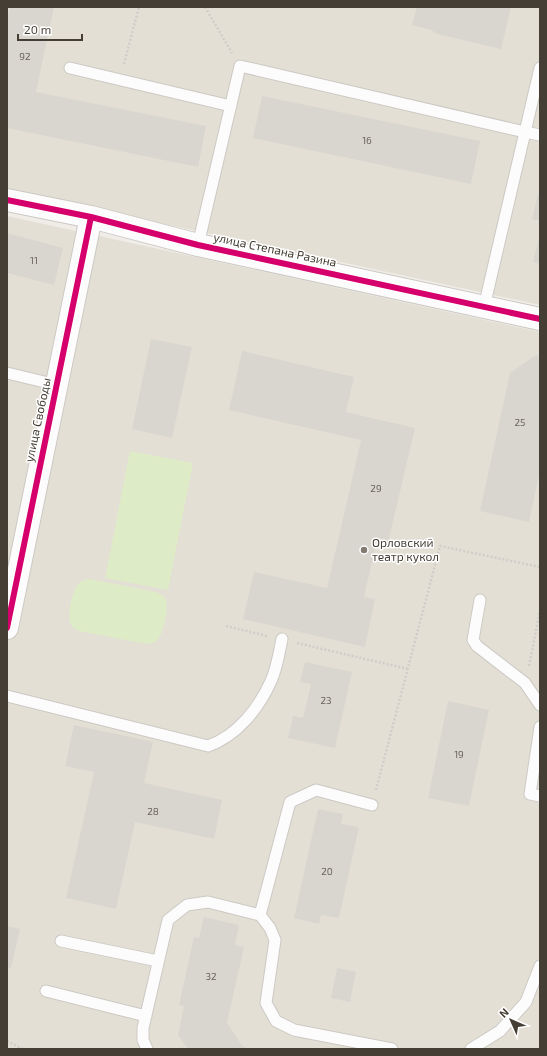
<svg xmlns="http://www.w3.org/2000/svg" width="547" height="1056" viewBox="0 0 547 1056" font-family="'Exo 2',sans-serif">
  <rect width="100%" height="100%" fill="#f0ede8"/>
  <path fill="#e4dfd5" d="M 7,7 L 540,7 L 540,305 L 7,190 Z
    M 7,216 L 540,332 L 540,1049 L 7,1049 Z"/>
  <path fill="#ddebc6" d="M 130,451 L 193,463 L 168,590 L 105,578 Z
    M 89,579 L 156,592 C 161,594 164,596 166,600 C 169,606 163,634 158,639 C 155,643 152,643 147,644 L 79,631 C 75,629 71,627 70,622 C 67,616 73,589 78,584 C 81,581 85,580 89,579 Z"/>
  <path fill="#d9d6d0" d="M 10,7 L 54,7 L 36,92 L 206,126 L 198,167 L 7,128 L 7,19 Z
    M 417,7 L 511,7 L 501,49 L 437,34 L 431,30 L 412,25 Z
    M 262,96 L 480,141 L 471,184 L 253,138 Z
    M 538,194 L 540,195 L 540,221 L 532,219 Z
    M 7,233 L 63,248 L 54,285 L 7,273 Z
    M 539,238 L 540,238 L 540,264 L 533,262 Z
    M 151,339 L 192,347 L 172,438 L 132,429 Z
    M 242,351 L 354,377 L 346,412 L 415,428 L 387,547 L 376,544 L 364,597 L 375,599 L 365,647 L 243,619 L 254,572 L 327,588 L 361,440 L 229,410 Z
    M 536,355 L 540,356 L 540,471 L 529,522 L 480,511 L 510,373 Z
    M 305,662 L 352,672 L 335,748 L 288,738 L 293,716 L 303,718 L 311,684 L 300,682 Z
    M 448,701 L 489,710 L 469,806 L 428,798 Z
    M 74,725 L 153,742 L 144,783 L 222,800 L 214,839 L 135,822 L 116,909 L 66,898 L 94,772 L 65,766 Z
    M 318,809 L 343,814 L 341,824 L 359,827 L 339,918 L 321,915 L 319,924 L 294,918 Z
    M 204,917 L 239,925 L 235,945 L 244,947 L 227,1023 L 243,1047 L 251,1049 L 188,1049 L 178,1035 L 184,1006 L 179,1005 L 194,937 L 199,938 Z
    M 7,926 L 20,929 L 11,968 L 7,967 Z
    M 337,968 L 356,972 L 350,1002 L 331,998 Z"/>
  <g fill="none" stroke-linecap="round" stroke-linejoin="round">
    <g stroke="#ccc9c4" stroke-width="13">
      <path id="lane" d="M 70,68 L 231,106
        M 540,68 L 525,132 L 540,135
        M 198,245 L 240,66 L 525,132 L 484,307
        M 7,373 L 57,385
        M 480,600 L 473,640 L 477,646 L 525,683 L 540,705
        M 7,696 L 208,746 C 237,736 259,708 271,681 C 277,668 279,653 282,639
        M 540,727 L 530,794 L 540,796
        M 260,915 L 270,928 L 275,940 L 266,1003 L 276,1021 L 294,1030 L 392,1049
        M 61,941 L 158,961
        M 46,991 L 146,1016
        M 147,1049 L 143,1040 L 143,1028 L 168,920 L 187,905 L 208,902 L 260,915 L 290,802 L 316,790 L 372,805
        M 471,1049 L 500,1031 L 526,1002 L 540,966"/>
    </g>
    <g stroke="#ccc9c4" stroke-width="24">
      <path id="street" d="M 7,200 L 91,217 L 198,245 L 540,319
        M 7,628 L 91,217"/>
    </g>
    <path stroke="#d0cdc9" stroke-width="2.5" stroke-dasharray="2 2" stroke-linecap="butt" d="M 205,7 L 232,53
      M 124,64 L 139,7
      M 226,626 L 267,636
      M 297,643 L 408,669
      M 529,666 L 540,610
      M 376,790 L 440,546 L 540,567
      M 7,1041 L 23,1049"/>
    <use href="#lane" stroke="#fdfcfc" stroke-width="11"/>
    <use href="#street" stroke="#fdfcfc" stroke-width="22"/>
    <g stroke="#fff" stroke-width="8">
      <path id="cycleway" d="M 7,200 L 91,217 L 198,245 L 540,319
        M 7,628 L 91,217"/>
    </g>
    <use href="#cycleway" stroke="#d6006c" stroke-width="6"/>
  </g>
  <circle fill="#817b73" stroke="#fff" stroke-width="1.5" cx="364" cy="550" r="4"/>
  <g text-anchor="middle" stroke-width="3" stroke-linejoin="round" paint-order="stroke">
    <g font-size="10" fill="#6b655c">
      <text x="25" y="60">92</text>
      <text x="367" y="144">16</text>
      <text x="34" y="264">11</text>
      <text x="520" y="426">25</text>
      <text x="376" y="492">29</text>
      <text x="326" y="704">23</text>
      <text x="459" y="758">19</text>
      <text x="153" y="815">28</text>
      <text x="327" y="875">20</text>
      <text x="211" y="980">32</text>
    </g>
    <g font-size="12" fill="#453e34" stroke="#fff">
      <text transform="translate(275 250) rotate(12)" y="4">улица Степана Разина</text>
      <text transform="translate(38 420) rotate(-78)" y="4">улица Свободы</text>
    </g>
    <g font-size="12" fill="#453e34" stroke="#fff" text-anchor="start">
      <text x="372" y="547">Орловский<tspan x="372" dy="14">театр кукол</tspan></text>
    </g>
  </g>
  <rect width="547" height="1056" fill="none" stroke="#453e34" stroke-width="16"/>
  <g transform="translate(511 1020) rotate(315)" stroke="#ffffff" stroke-width="3" paint-order="stroke">
  <path d="M0-3L7 15L0 10L-7 15Z" fill="#453e34"/>
  <text y="-6" font-size="11" font-weight="bold" text-anchor="middle" fill="#453e34">N</text>
  </g>
  <path d="M18 34v6h64v-6" fill="none" stroke="#453e34" stroke-width="2"/>
  <text x="24" y="34" font-size="12" fill="#453e34" stroke="#ffffff" stroke-width="3" paint-order="stroke">20 m</text>
</svg>
